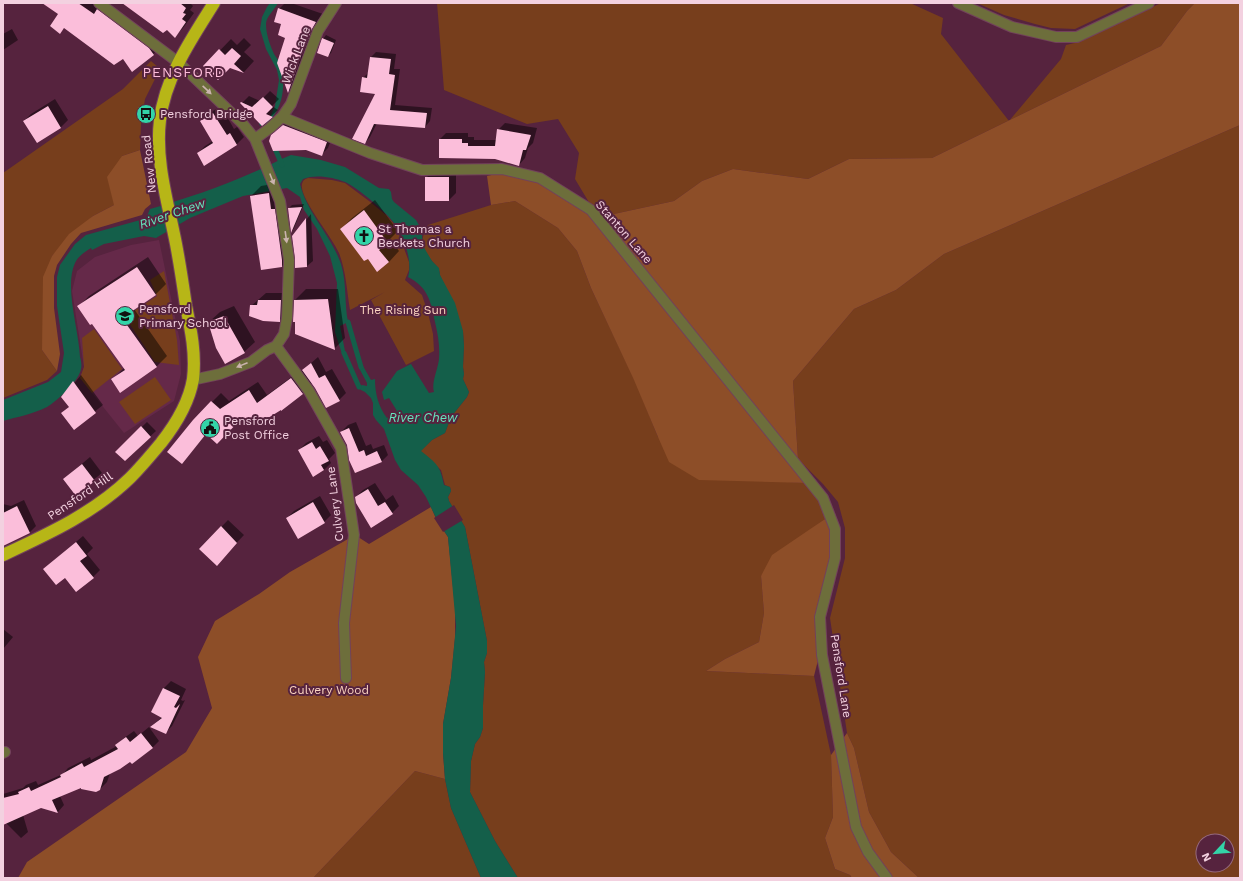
<svg xmlns="http://www.w3.org/2000/svg" width="1243" height="881" viewBox="0 0 1243 881" font-family="'Work Sans',sans-serif">
  <rect width="100%" height="100%" fill="#56233e"/>
  <path fill="#652949" d="M 159,240 L 180,341 L 181,374 L 174,401 L 124,433 L 80,378 L 84,367 L 72,291 L 77,271 L 95,257 L 131,245 Z"/>
  <path fill="#773e1c" fill-rule="evenodd" d="M 437,3 L 910,3 L 943,18 L 941,34 L 1009,121 L 1061,59 L 1066,45 L 1079,42 L 1161,3 L 1195,3 L 1187,11 L 1161,46 L 932,158 L 849,159 L 808,179 L 733,169 L 702,181 L 674,201 L 600,217 L 593,209 L 575,179 L 579,153 L 558,119 L 527,124 L 444,90 Z
    M 977,3 L 1130,3 L 1075,29 L 1051,28 L 1035,24 L 1004,15 Z
    M 151,61 L 160,69 L 145,99 L 141,124 L 140,150 L 122,156 L 114,205 L 93,216 L 52,256 L 42,350 L 57,371 L 47,380 L 3,398 L 3,173 L 123,89 Z
    M 1240,125 L 1240,878 L 919,878 L 891,852 L 869,812 L 854,748 L 847,733 L 830,618 L 845,558 L 845,528 L 838,502 L 823,484 L 798,459 L 793,381 L 854,309 L 896,290 L 944,254 ZM 1203,841 L 1227,841 L 1227,865 L 1203,865 Z
    M 308,178 L 332,180 L 345,183 L 369,201 L 386,215 L 395,225 L 398,232 L 409,262 L 409,270 L 405,280 L 422,295 L 428,313 L 433,334 L 434,351 L 406,365 L 371,300 L 385,292 L 350,310 C 347,292 346,271 339,253 C 333,238 299,198 302,184 C 303,180 305,179 308,178 Z
    M 515,201 L 558,228 L 577,251 L 591,288 L 636,383 L 658,437 L 770,481 L 807,483 L 820,500 L 828,517 L 817,525 L 761,576 L 764,613 L 759,642 L 725,659 L 706,671 L 814,676 L 831,755 L 833,817 L 825,838 L 835,869 L 850,875 L 852,878 L 518,878 L 495,841 L 470,792 L 471,761 L 475,744 L 480,737 L 483,728 L 483,705 L 485,672 L 484,662 L 487,653 L 487,641 L 465,527 L 449,501 L 448,497 L 451,491 L 450,487 L 445,485 L 441,470 L 420,451 L 432,440 L 445,433 L 451,417 L 467,397 L 469,392 L 463,379 L 464,374 L 463,367 L 464,346 L 463,332 L 440,275 C 439,267 437,267 432,261 C 422,248 419,240 428,225 L 491,205 Z
    M 164,271 L 177,340 L 179,365 L 155,362 L 125,317 L 157,296 L 150,280 Z
    M 94,329 L 122,369 L 92,393 L 80,378 L 84,367 L 82,338 Z
    M 155,377 L 171,400 L 135,424 L 119,402 Z
    M 415,771 L 445,779 L 451,808 L 481,878 L 313,878 Z"/>
  <path fill="#8d4e28" d="M 1195,3 L 1240,3 L 1240,125 L 944,254 L 896,290 L 854,309 L 793,381 L 798,459 L 704,346 L 600,217 L 674,201 L 702,181 L 733,169 L 808,179 L 849,159 L 932,158 L 1161,46 L 1187,11 Z
    M 140,150 L 151,204 L 145,209 L 142,215 L 81,233 L 71,244 L 57,265 L 54,276 L 54,308 L 60,354 L 57,371 L 42,350 L 43,277 L 52,256 L 69,234 L 93,216 L 114,205 L 107,177 L 122,156 Z
    M 501,173 L 538,182 L 590,211 L 807,483 L 699,480 L 669,462 L 658,437 L 634,380 L 591,288 L 577,251 L 558,228 L 515,201 L 491,205 L 487,176 Z
    M 431,507 L 437,521 L 448,537 L 455,607 L 455,638 L 451,678 L 443,724 L 443,753 L 445,779 L 415,771 L 313,878 L 18,878 L 27,862 L 186,752 L 212,708 L 198,657 L 215,621 L 259,594 L 290,572 L 355,535 L 369,544 Z
    M 828,517 L 832,529 L 830,559 L 819,656 L 814,676 L 706,671 L 725,659 L 759,642 L 764,613 L 761,576 L 772,555 Z
    M 847,733 L 854,748 L 869,812 L 891,852 L 919,878 L 852,878 L 850,875 L 835,869 L 825,838 L 833,817 L 831,755 Z"/>
  <path fill="#145f4a" d="M 270,3 L 278,3 C 275,9 266,17 266,24 C 266,34 270,45 274,54 C 276,57 279,61 280,64 C 287,85 283,117 260,126 L 259,123 L 270,117 L 275,106 L 279,80 L 277,70 L 266,49 L 260,29 L 262,17 L 267,7 Z
    M 291,155 L 321,160 L 345,167 L 379,188 L 389,189 L 391,192 L 392,199 L 394,202 L 416,220 L 423,232 L 422,236 L 423,246 L 432,261 L 439,268 L 440,275 L 455,303 L 463,331 L 464,346 L 463,367 L 464,374 L 463,379 L 469,392 L 467,397 L 451,417 L 445,433 L 432,440 L 421,451 C 437,464 440,465 444,485 L 450,487 L 451,491 L 448,497 L 449,501 L 465,527 L 487,641 L 487,653 L 484,662 L 485,672 L 483,705 L 483,728 L 480,737 L 475,744 L 471,761 L 470,792 L 495,841 L 518,878 L 481,878 L 451,808 L 445,779 L 443,753 L 443,724 L 451,678 L 456,626 L 448,537 L 437,520 L 426,497 L 418,485 L 401,470 L 395,460 L 384,429 L 376,420 L 373,415 L 373,403 L 371,398 L 365,392 L 357,388 L 362,385 L 367,386 L 367,383 L 359,368 L 363,366 L 371,380 L 375,379 C 375,393 378,406 387,418 L 397,411 L 389,398 L 384,400 L 382,392 L 397,371 L 411,364 L 429,393 L 434,392 C 431,383 438,369 439,359 C 440,346 438,335 435,322 C 431,302 428,287 408,277 C 413,263 404,234 394,223 C 385,211 358,188 345,182 C 333,177 315,174 303,179 L 300,184 C 307,213 331,235 341,264 C 347,283 344,303 348,322 L 340,326 L 345,351 L 342,354 L 335,332 L 337,283 L 330,256 L 317,229 L 304,210 L 300,197 L 287,188 L 243,196 L 190,218 L 156,238 L 144,236 L 104,244 L 92,250 L 91,248 C 85,252 78,256 75,263 C 64,287 79,330 80,357 C 81,360 82,365 81,369 C 79,381 57,401 47,407 C 33,414 17,417 3,421 L 3,400 L 48,382 L 61,372 L 64,353 L 57,306 L 57,277 L 60,265 L 75,244 L 86,235 L 144,219 L 147,216 L 150,209 C 185,199 220,187 254,172 C 267,167 278,160 291,155 Z"/>
  <path fill="#56233e" d="M 454,505 L 463,520 L 443,532 L 434,518 Z"/>
  <path fill="#0007" d="M 44,3 L 95,3 L 160,48 L 153,54 L 123,57 L 65,27 L 60,32 L 59,14 Z
    M 123,3 L 191,3 L 191,4 L 193,6 L 190,10 L 194,13 L 183,28 L 175,36 L 167,29 Z
    M 285,3 L 291,3 L 323,14 L 319,20 L 296,84 L 289,91 L 287,37 L 279,9 Z
    M 12,29 L 18,40 L 3,50 L 3,34 Z
    M 326,35 L 336,40 L 331,53 L 328,56 L 323,39 Z
    M 244,38 L 251,45 L 244,52 L 254,61 L 244,72 L 230,67 L 205,66 L 231,39 L 237,45 Z
    M 376,52 L 396,54 L 394,69 L 400,69 L 395,105 L 432,108 L 430,121 L 425,127 L 377,123 L 370,137 L 365,143 L 376,93 L 363,78 L 369,72 L 371,57 Z
    M 270,91 L 279,99 L 272,106 L 278,110 L 262,124 L 242,103 L 249,96 L 260,101 Z
    M 55,99 L 68,120 L 61,127 L 37,141 L 24,121 L 31,114 Z
    M 221,106 L 234,129 L 237,127 L 244,137 L 237,144 L 205,164 L 198,153 L 205,146 L 213,141 L 201,121 L 208,114 Z
    M 291,118 L 333,135 L 328,148 L 321,155 L 280,128 Z
    M 505,123 L 537,128 L 533,143 L 528,148 L 525,158 L 519,165 L 440,139 L 446,133 L 468,133 L 468,137 L 474,137 L 474,140 L 497,140 L 498,130 Z
    M 456,170 L 456,193 L 449,200 L 426,178 L 433,171 Z
    M 279,183 L 282,199 L 285,199 L 293,249 L 293,255 L 282,266 L 251,196 L 261,186 Z
    M 375,200 L 398,231 L 390,239 L 399,251 L 389,262 L 368,258 L 341,229 L 352,218 Z
    M 304,204 L 294,228 L 292,231 L 289,208 L 292,205 Z
    M 311,214 L 313,261 L 307,266 L 296,267 L 293,236 Z
    M 148,257 L 166,284 L 155,295 L 134,309 L 167,356 L 156,367 L 112,380 L 124,368 L 92,322 L 79,306 L 89,296 Z
    M 306,289 L 338,289 L 345,338 L 335,348 L 295,300 Z
    M 266,293 L 288,293 L 286,314 L 279,321 L 251,306 Z
    M 234,306 L 255,342 L 244,352 L 209,322 L 220,312 Z
    M 318,357 L 326,372 L 332,369 L 346,393 L 339,400 L 312,383 L 302,393 L 281,409 L 251,417 L 242,417 L 207,433 L 182,463 L 193,421 L 221,393 L 229,401 L 258,382 L 267,395 L 301,370 L 302,371 Z
    M 81,375 L 103,405 L 74,428 L 70,406 L 63,397 Z
    M 147,422 L 156,431 L 125,459 L 116,452 Z
    M 356,422 L 366,446 L 371,444 L 373,449 L 384,445 L 388,455 L 381,462 L 355,472 L 348,445 L 341,432 L 348,425 Z
    M 319,436 L 323,442 L 327,440 L 335,453 L 329,459 L 331,463 L 324,470 L 299,450 L 306,443 Z
    M 90,457 L 102,473 L 76,494 L 64,479 Z
    M 375,483 L 386,500 L 393,495 L 399,506 L 392,513 L 356,497 L 363,490 Z
    M 320,496 L 331,515 L 324,522 L 287,518 L 294,511 Z
    M 24,500 L 36,526 L 29,533 L 3,545 L 3,504 L 11,506 Z
    M 228,520 L 244,535 L 223,557 L 200,549 Z
    M 83,536 L 93,548 L 87,554 L 100,570 L 93,577 L 65,577 L 44,569 Z
    M 3,629 L 13,637 L 3,649 Z
    M 171,681 L 186,689 L 181,700 L 183,701 L 185,700 L 172,726 L 165,733 L 152,726 L 162,717 L 153,712 L 164,688 Z
    M 149,727 L 159,741 L 152,748 L 110,773 L 107,782 L 100,789 L 82,786 L 60,796 L 64,805 L 58,812 L 41,807 L 23,815 L 28,832 L 21,838 L 3,820 L 3,794 L 23,788 L 26,785 L 36,781 L 38,785 L 63,774 L 68,768 L 90,757 L 91,760 L 117,746 L 117,745 L 124,738 L 134,731 L 138,736 Z"/>
  <g fill="none" stroke-linecap="round" stroke-linejoin="round">
    <path stroke="#145f4a" stroke-width="5" d="M 276,151 L 282,165
      M 348,322 L 361,367
      M 344,353 L 359,387"/>
  </g>
  <path fill="#fbbeda" d="M 42,3 L 78,3 L 94,14 L 97,9 L 149,48 L 154,55 L 132,72 L 123,59 L 114,65 L 64,28 L 60,34 L 50,26 L 58,14 Z
    M 122,3 L 180,3 L 186,8 L 183,13 L 186,14 L 182,19 L 186,22 L 175,38 L 167,30 L 163,33 Z
    M 278,8 L 316,22 L 312,29 L 305,47 L 304,47 L 288,93 L 277,63 L 285,38 L 278,35 L 281,24 L 274,22 Z
    M 322,38 L 334,43 L 328,57 L 317,53 Z
    M 232,48 L 241,56 L 234,64 L 244,73 L 230,68 L 218,80 L 203,66 L 219,49 L 225,55 Z
    M 370,57 L 391,59 L 389,74 L 395,75 L 390,110 L 427,113 L 425,128 L 374,124 L 365,144 L 352,139 L 375,94 L 360,92 L 362,77 L 367,78 Z
    M 263,97 L 273,107 L 266,114 L 273,117 L 262,126 L 240,103 L 241,102 L 252,107 Z
    M 48,106 L 61,128 L 37,143 L 23,121 Z
    M 213,113 L 227,135 L 230,133 L 237,145 L 204,166 L 197,153 L 213,143 L 200,121 Z
    M 283,125 L 327,142 L 322,156 L 306,150 L 273,151 L 269,141 L 271,135 Z
    M 497,129 L 531,135 L 526,150 L 523,150 L 519,166 L 495,159 L 439,158 L 439,139 L 462,139 L 462,143 L 468,143 L 468,146 L 495,146 Z
    M 425,177 L 449,177 L 449,201 L 425,201 Z
    M 269,193 L 271,209 L 275,209 L 282,260 L 282,267 L 261,270 L 250,196 Z
    M 302,207 L 291,233 L 288,208 Z
    M 364,210 L 388,243 L 379,250 L 389,262 L 377,272 L 368,259 L 364,261 L 340,229 Z
    M 306,218 L 307,267 L 295,268 L 295,259 L 292,236 Z
    M 137,267 L 156,295 L 122,318 L 157,367 L 120,393 L 111,379 L 125,370 L 92,324 L 90,325 L 77,306 Z
    M 328,299 L 335,350 L 295,334 L 295,322 L 293,322 L 294,300 Z
    M 258,300 L 281,300 L 280,322 L 263,321 L 249,316 L 250,305 L 257,305 Z
    M 224,316 L 245,353 L 225,364 L 216,348 L 208,322 Z
    M 311,363 L 319,378 L 325,375 L 340,401 L 326,408 L 315,388 L 302,370 Z
    M 291,378 L 303,394 L 281,411 L 281,410 L 255,426 L 250,419 L 245,423 L 242,418 L 217,444 L 206,434 L 182,464 L 167,452 L 193,420 L 211,401 L 220,409 L 249,390 L 257,403 Z
    M 73,381 L 96,413 L 74,430 L 61,413 L 69,407 L 61,397 Z
    M 141,426 L 151,437 L 125,461 L 115,452 Z
    M 349,428 L 359,452 L 364,450 L 366,456 L 377,451 L 382,462 L 355,473 L 349,460 L 347,445 L 340,432 Z
    M 312,442 L 316,449 L 320,446 L 329,461 L 321,465 L 324,470 L 313,477 L 298,450 Z
    M 82,464 L 95,481 L 76,496 L 63,479 Z
    M 368,489 L 378,506 L 385,502 L 393,514 L 371,528 L 356,503 L 355,497 Z
    M 313,502 L 325,523 L 298,539 L 286,518 Z
    M 17,506 L 30,533 L 3,546 L 3,513 Z
    M 221,526 L 237,543 L 217,566 L 199,549 Z
    M 76,542 L 87,556 L 80,561 L 94,578 L 76,592 L 65,578 L 56,585 L 43,569 Z
    M 163,688 L 180,696 L 174,707 L 176,708 L 180,704 L 166,734 L 150,727 L 162,718 L 151,712 Z
    M 141,733 L 153,748 L 132,764 L 130,762 L 120,769 L 104,777 L 100,790 L 96,792 L 81,789 L 81,788 L 52,800 L 58,813 L 41,808 L 3,825 L 3,798 L 19,794 L 18,792 L 29,787 L 31,791 L 61,777 L 60,775 L 82,763 L 84,767 L 118,749 L 115,745 L 126,737 L 130,742 Z"/>
  <g fill="none" stroke-linecap="round" stroke-linejoin="round">
    <g stroke="#72425b" stroke-width="12">
      <path id="minor" d="M 99,3 L 179,63 L 243,124 L 255,139 L 280,201 L 289,260 L 287,318 L 284,334 L 276,346 L 267,350 L 251,362 L 220,374 L 192,380
        M 958,3 L 1012,27 L 1056,37 L 1077,37 L 1149,3
        M 282,117 L 291,104 L 318,31 L 336,3
        M 255,139 L 270,128 L 282,117 L 370,153 L 422,170 L 502,169 L 540,178 L 591,210 L 823,498 L 835,529 L 835,558 L 820,617 L 822,655 L 856,827 L 868,852 L 887,878
        M 276,346 L 309,391 L 341,448 L 354,535 L 344,623 L 346,678
        M 3,753 L 5,752"/>
    </g>
    <g stroke="#72425b" stroke-width="14">
      <path id="highway" d="M 3,555 C 48,534 94,513 130,478 C 141,467 151,455 161,443 C 176,424 189,403 193,379 C 196,354 191,330 186,306 C 183,285 180,265 176,244 C 168,203 155,161 160,120 C 165,77 192,38 214,3"/>
    </g>
    <use href="#minor" stroke="#6d6e3b" stroke-width="10"/>
    <use href="#highway" stroke="#b7b617" stroke-width="12"/>
  </g>
  <defs><path id="oneway-solid" d="M-6-.8H1V-3.2L6.5 0L1 3.2V.8H-6Z"/></defs>
  <g fill="#cbb3ae">
    <use href="#oneway-solid" transform="translate(207 90) rotate(43)"/>
    <use href="#oneway-solid" transform="translate(272 179) rotate(68)"/>
    <use href="#oneway-solid" transform="translate(286 237) rotate(82)"/>
    <use href="#oneway-solid" transform="translate(242 365) rotate(158)"/>
  </g>
  <defs>
    <g id="bus-disc" transform="scale(1)"><circle r="9.5" fill="#33d4a8" stroke="#56233e"/><path d="M-5-6H5V4H4V6H2V4H-2V6H-4V4H-5ZM-3.5-4V0h7V-4ZM-3.5 1.2v1.5H-2V1.2ZM2 1.2v1.5H3.5V1.2Z" fill="#111"/></g>
    <g id="church-disc" transform="scale(1)"><circle r="9.5" fill="#33d4a8" stroke="#56233e"/><path d="M-1.2-6h2.4v3.5h3.3v2.4h-3.3V6h-2.4V-.1h-3.3v-2.4h3.3Z" fill="#111"/></g>
    <g id="school-disc" transform="scale(1)"><circle r="9.5" fill="#33d4a8" stroke="#56233e"/><path d="M0-5L7-2L0 1L-7-2ZM-4 1L0 2.5L4 1V4Q0 6-4 4Z" fill="#111"/></g>
    <g id="civic-disc" transform="scale(1)"><circle r="9.5" fill="#33d4a8" stroke="#56233e"/><path d="M-.6-6.5H3V-4.5H.6V-3L4-1V1h2V6H-6V1h2V-1L-.6-3ZM-1.2 2.5V6h2.4V2.5Z" fill="#111"/></g>
  </defs>
  <g fill-rule="evenodd">
    <use href="#bus-disc" x="146" y="114"/>
    <use href="#church-disc" x="364" y="236"/>
    <use href="#school-disc" x="125" y="316"/>
    <use href="#civic-disc" x="210" y="428"/>
  </g>
  <g text-anchor="middle" stroke-width="4" stroke-linejoin="round" paint-order="stroke">
    <g font-size="12" fill="#f3d1e0" stroke="#56233e">
      <text transform="translate(296 55) rotate(-69)" y="4">Wick Lane</text>
      <text transform="translate(149 164) rotate(-96)" y="4">New Road</text>
      <text transform="translate(624 232) rotate(49)" y="4">Stanton Lane</text>
      <text transform="translate(80 496) rotate(-34)" y="4">Pensford Hill</text>
      <text transform="translate(335 504) rotate(-97)" y="4">Culvery Lane</text>
      <text transform="translate(841 676) rotate(81)" y="4">Pensford Lane</text>
    </g>
    <g font-size="12" fill="#f3d1e0" stroke="#56233e" text-anchor="start">
      <text x="160" y="118">Pensford Bridge</text>
      <text x="378" y="233">St Thomas a<tspan x="378" dy="14">Beckets Church</tspan></text>
      <text x="139" y="313">Pensford<tspan x="139" dy="14">Primary School</tspan></text>
      <text x="224" y="425">Pensford<tspan x="224" dy="14">Post Office</tspan></text>
    </g>
    <g font-size="12" fill="#fcd5c1" stroke="#56233e">
      <text x="403" y="314">The Rising Sun</text>
      <text x="329" y="694">Culvery Wood</text>
    </g>
    <g font-size="13" font-style="italic" fill="#65e5bd" stroke="#56233e">
      <text transform="translate(172 213) rotate(-19)" y="5">River Chew</text>
      <text x="423" y="422">River Chew</text>
    </g>
    <g font-size="14" letter-spacing="1" fill="#fdbcda" stroke="#56233e">
      <text x="184" y="77">PENSFORD</text>
    </g>
  </g>
  <rect width="1243" height="881" fill="none" stroke="#f3d1e0" stroke-width="8"/>
  <g transform="translate(1215 853) rotate(244)"><circle r="19" fill="#56233e" stroke="#95697f"/>
  <path d="M0-3L7 15L0 10L-7 15Z" fill="#33d4a8"/>
  <text y="-6" font-size="11" font-weight="bold" text-anchor="middle" fill="#f3d1e0">N</text>
  </g>
</svg>
